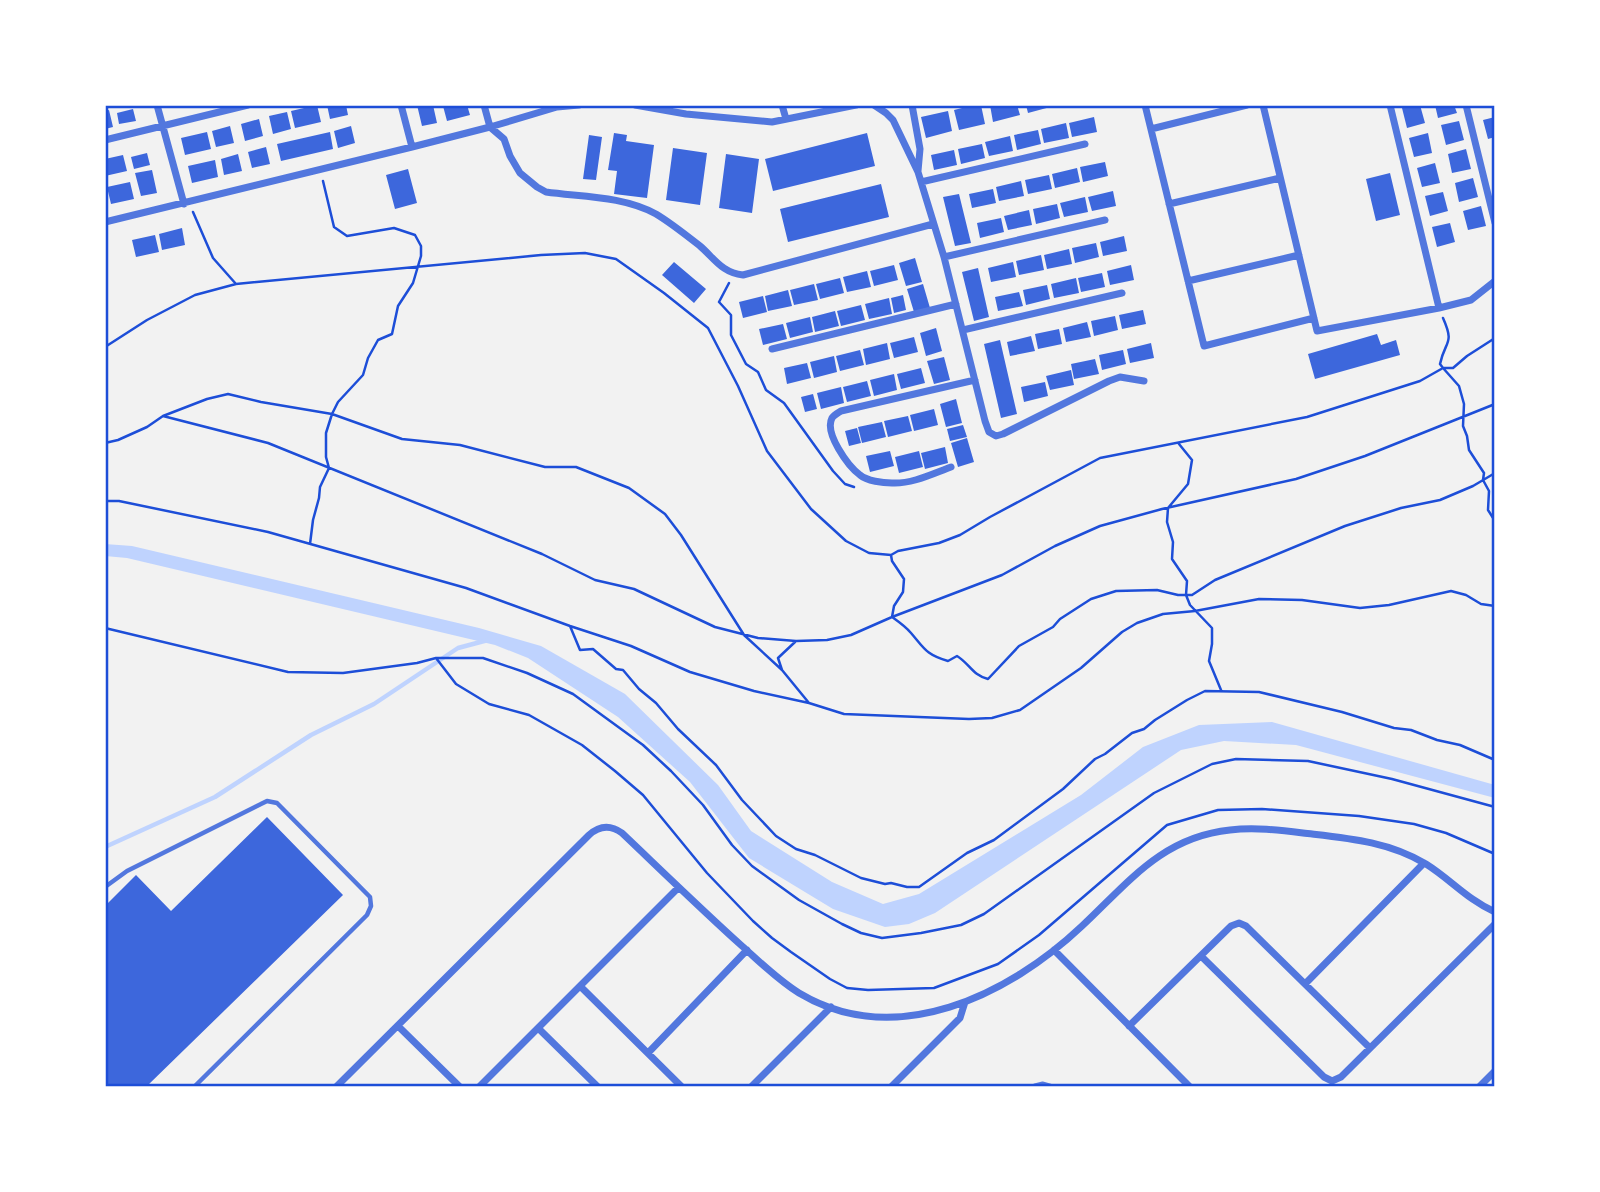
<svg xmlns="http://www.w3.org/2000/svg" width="1600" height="1192" viewBox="0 0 1600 1192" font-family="Commissioner,sans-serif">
  <rect width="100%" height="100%" fill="#f2f2f2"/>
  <path fill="#bfd3fe" d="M 105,544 L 132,546 L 479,628 L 541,646 L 625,694 L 718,785 L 751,831 L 832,882 L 883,904 L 919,894 L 1081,795 L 1143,747 L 1199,725 L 1272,722 L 1495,785 L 1495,798 L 1296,745 L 1224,741 L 1181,750 L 935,913 L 909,924 L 885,927 L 833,909 L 749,858 L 690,782 L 618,717 L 528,658 L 495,645 L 127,558 L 105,556 Z"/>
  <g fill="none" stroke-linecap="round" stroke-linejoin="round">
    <path stroke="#bfd3fe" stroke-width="4.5" d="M 105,847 L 215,797 L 311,735 L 374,704 L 458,648 L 488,640"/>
  </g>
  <path fill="#3d67dc" d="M 317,105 L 321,122 L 295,128 L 291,111 Z
    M 327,105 L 346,105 L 348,115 L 330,119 Z
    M 417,105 L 433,105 L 437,123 L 422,126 Z
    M 447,105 L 467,105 L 470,115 L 447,121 L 443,106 Z
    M 974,105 L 981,105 L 985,124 L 959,130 L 954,110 Z
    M 990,105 L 1017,105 L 1020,115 L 993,122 Z
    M 1026,105 L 1054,105 L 1054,106 L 1028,113 Z
    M 1413,105 L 1420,105 L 1425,123 L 1407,128 L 1402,108 Z
    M 1435,105 L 1454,105 L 1457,113 L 1438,118 Z
    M 133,109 L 136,121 L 119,124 L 117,113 Z
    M 109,110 L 113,127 L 105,129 L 105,111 Z
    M 948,111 L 952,131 L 926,138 L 921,117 Z
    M 287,112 L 291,129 L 273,134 L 269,116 Z
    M 1094,117 L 1097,132 L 1072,137 L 1069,123 Z
    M 1495,117 L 1495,137 L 1488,139 L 1483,120 Z
    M 259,119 L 263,136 L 245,141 L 241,124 Z
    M 1459,121 L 1464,140 L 1446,145 L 1441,125 Z
    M 1066,123 L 1069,138 L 1044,143 L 1041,129 Z
    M 230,126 L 234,143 L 216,147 L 212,131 Z
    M 351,126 L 355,143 L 338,148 L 334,131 Z
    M 1038,130 L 1041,144 L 1017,150 L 1014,135 Z
    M 207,132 L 211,149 L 185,155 L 181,138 Z
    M 330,132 L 333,149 L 281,161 L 277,144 Z
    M 614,133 L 627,135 L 626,141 L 654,145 L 647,198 L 614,194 L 617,171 L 608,170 Z
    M 867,133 L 875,166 L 773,191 L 765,159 Z
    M 1428,133 L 1432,153 L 1414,157 L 1409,138 Z
    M 589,135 L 602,137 L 596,180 L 583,179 Z
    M 1010,136 L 1013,151 L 989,156 L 985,142 Z
    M 982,144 L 985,158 L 961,164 L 958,149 Z
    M 266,147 L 270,164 L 252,168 L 248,152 Z
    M 673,148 L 707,153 L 700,205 L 666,200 Z
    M 1466,149 L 1471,169 L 1452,173 L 1448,154 Z
    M 954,150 L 957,165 L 934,170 L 931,155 Z
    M 147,153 L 150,165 L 134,169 L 131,157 Z
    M 238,154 L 242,171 L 224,175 L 221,159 Z
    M 726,154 L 759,159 L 752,213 L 719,208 Z
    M 123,155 L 127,171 L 105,176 L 105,159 Z
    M 215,160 L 218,177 L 192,183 L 188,166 Z
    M 1105,162 L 1108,176 L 1083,182 L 1080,167 Z
    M 1435,163 L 1440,183 L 1422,187 L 1417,168 Z
    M 1077,168 L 1080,182 L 1055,188 L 1052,174 Z
    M 408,169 L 417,203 L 395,209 L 386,175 Z
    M 152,170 L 157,193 L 141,196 L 135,173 Z
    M 1390,173 L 1400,215 L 1376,221 L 1366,179 Z
    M 1049,175 L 1052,189 L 1028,194 L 1025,180 Z
    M 1473,178 L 1478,197 L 1459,202 L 1455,183 Z
    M 1021,181 L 1024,196 L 999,201 L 996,187 Z
    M 130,182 L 134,199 L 111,204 L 107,187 Z
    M 881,184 L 889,217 L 788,242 L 780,209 Z
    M 993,189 L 996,203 L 972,208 L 969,194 Z
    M 1113,191 L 1116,206 L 1092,211 L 1088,197 Z
    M 1443,192 L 1448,211 L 1430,216 L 1425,196 Z
    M 959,194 L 971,243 L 955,246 L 943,197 Z
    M 1085,197 L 1088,212 L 1064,217 L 1060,203 Z
    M 1057,204 L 1060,218 L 1036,224 L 1033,209 Z
    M 1481,206 L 1486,226 L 1468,230 L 1463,211 Z
    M 1029,210 L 1032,225 L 1008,230 L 1004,216 Z
    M 1001,218 L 1004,232 L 980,238 L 977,223 Z
    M 1450,223 L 1455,242 L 1437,247 L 1432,227 Z
    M 182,228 L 185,245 L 162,250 L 159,234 Z
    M 155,235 L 159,252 L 136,257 L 132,240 Z
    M 1124,236 L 1127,251 L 1103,256 L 1100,242 Z
    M 1096,243 L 1099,257 L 1075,263 L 1072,248 Z
    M 1069,249 L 1072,264 L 1047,269 L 1044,255 Z
    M 1041,255 L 1044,270 L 1019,275 L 1016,261 Z
    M 915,258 L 922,282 L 906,286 L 899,263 Z
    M 674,262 L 706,289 L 694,303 L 662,275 Z
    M 1013,262 L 1016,277 L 991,282 L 988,268 Z
    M 894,265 L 898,280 L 874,286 L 870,271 Z
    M 1131,265 L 1134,280 L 1110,285 L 1107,271 Z
    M 978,268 L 989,317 L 974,321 L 962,272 Z
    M 867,271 L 871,287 L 847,292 L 843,277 Z
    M 1102,273 L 1105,287 L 1081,292 L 1078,278 Z
    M 840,278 L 844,293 L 820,299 L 816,284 Z
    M 1076,278 L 1079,293 L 1054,298 L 1051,284 Z
    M 814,284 L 818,300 L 794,305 L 790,290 Z
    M 923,284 L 930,308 L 914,312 L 907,289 Z
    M 1047,285 L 1050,299 L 1026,305 L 1023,290 Z
    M 788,290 L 792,306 L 768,311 L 765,296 Z
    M 1019,292 L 1023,306 L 998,311 L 995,297 Z
    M 903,295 L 906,310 L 894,313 L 891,298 Z
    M 763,296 L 767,312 L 743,318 L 739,302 Z
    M 889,298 L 892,314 L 869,319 L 865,304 Z
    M 861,305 L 865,320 L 841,326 L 837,311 Z
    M 1143,310 L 1146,324 L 1122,329 L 1119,315 Z
    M 835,311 L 839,326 L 815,332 L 812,317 Z
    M 1115,316 L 1118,330 L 1094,336 L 1091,321 Z
    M 810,317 L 813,332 L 790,338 L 786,323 Z
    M 1087,322 L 1091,337 L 1066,342 L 1063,328 Z
    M 783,324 L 787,339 L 763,345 L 759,329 Z
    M 936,328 L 942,351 L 926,356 L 920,333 Z
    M 1059,329 L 1062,344 L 1038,349 L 1035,334 Z
    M 1377,334 L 1381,345 L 1396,340 L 1400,355 L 1315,379 L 1308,354 Z
    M 1031,336 L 1035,351 L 1010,356 L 1007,342 Z
    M 914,337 L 918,352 L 894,358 L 890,343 Z
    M 1000,340 L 1017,414 L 1001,418 L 984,344 Z
    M 887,343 L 890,359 L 866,365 L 863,349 Z
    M 1151,343 L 1154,358 L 1130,363 L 1127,349 Z
    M 860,350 L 864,365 L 840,371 L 836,356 Z
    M 1123,350 L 1126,364 L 1102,370 L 1099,355 Z
    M 834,356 L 837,372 L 814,378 L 810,362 Z
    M 944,357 L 950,380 L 934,384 L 927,361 Z
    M 1095,359 L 1099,374 L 1074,379 L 1071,364 Z
    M 807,363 L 811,378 L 787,384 L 784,368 Z
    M 921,368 L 925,383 L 901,389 L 897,374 Z
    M 1071,370 L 1074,385 L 1050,390 L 1046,376 Z
    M 894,374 L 897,390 L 874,396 L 870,380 Z
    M 867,381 L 871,396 L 847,402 L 843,387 Z
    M 1045,382 L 1048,396 L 1024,402 L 1021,387 Z
    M 841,387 L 844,403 L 821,409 L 817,393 Z
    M 813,394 L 817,409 L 805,412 L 801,397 Z
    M 956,399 L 962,423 L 946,427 L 940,404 Z
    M 934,409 L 938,425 L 914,431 L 910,415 Z
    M 908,416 L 912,431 L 888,437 L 884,421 Z
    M 882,422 L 886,437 L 862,443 L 858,427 Z
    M 963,425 L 967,437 L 950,441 L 947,429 Z
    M 857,428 L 861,443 L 849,446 L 845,431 Z
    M 967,438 L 974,462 L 958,467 L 951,443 Z
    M 945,447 L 948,463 L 925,469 L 921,453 Z
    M 890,451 L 894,466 L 870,472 L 866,456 Z
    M 919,451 L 923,467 L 899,473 L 895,457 Z
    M 267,817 L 343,895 L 146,1087 L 105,1087 L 105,906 L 136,875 L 171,911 Z"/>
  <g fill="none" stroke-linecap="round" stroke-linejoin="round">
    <path stroke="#1d4ed8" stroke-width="2.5" d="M 729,283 L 719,302 L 731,315 L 731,335 L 746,364 L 758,372 L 766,390 L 784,403 L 833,471 L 845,484 L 854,487
      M 236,284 L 541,255 L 585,253 L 616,259 L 664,293 L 708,328 L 738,386 L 767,451 L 811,509 L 846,541 L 869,553 L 891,555
      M 1443,318 C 1455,345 1445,340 1440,364 L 1443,368 L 1453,368 L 1467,356 L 1495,338
      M 105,347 L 147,320 L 195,295 L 236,284 L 213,258 L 193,212
      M 163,416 L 268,443 L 542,554 L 595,580 L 634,589 L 715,627 L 758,638 L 796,641 L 827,640 L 851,635 L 892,617 L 1002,575 L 1055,546 L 1100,526 L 1162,509 L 1296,479 L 1365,456 L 1495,404
      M 105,443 L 118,440 L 147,427 L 163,416 L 207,399 L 228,394 L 261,402 L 332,414 L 402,439 L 460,445 L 545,467 L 576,467 L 629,488 L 665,514 L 681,535 L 744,635 L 782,670
      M 1179,444 L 1192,460 L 1188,484 L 1168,508 L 1167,522 L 1173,542 L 1172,559 L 1187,581 L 1186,595 L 1190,605 L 1212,628 L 1212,644 L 1209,661 L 1221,690
      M 1495,473 L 1473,486 L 1440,500 L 1401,508 L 1345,526 L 1215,580 L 1192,595 L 1178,595 L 1157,590 L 1116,591 L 1091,599 L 1060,619 L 1053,627 L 1019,646 L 988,679 C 972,675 970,664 957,656 L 948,661 C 926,655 924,648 911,633 C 905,626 899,622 892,617 L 894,606 L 903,592 L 904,579 L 892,561 L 891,555 L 898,551 L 939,543 L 960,535 L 990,517 L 1100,458 L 1307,417 L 1420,381 L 1443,368 L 1459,386 L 1464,404 L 1463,426 L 1467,436 L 1469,450 L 1484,473 L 1483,480 L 1489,491 L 1488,510 L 1495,521
      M 105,501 L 119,501 L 268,532 L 466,588 L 570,626 L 631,646 L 690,672 L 754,691 L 809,703 L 844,714 L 969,719 L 992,718 L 1020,710 L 1081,668 L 1122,632 L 1137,623 L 1163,614 L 1195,611 L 1259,599 L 1302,600 L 1360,608 L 1389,605 L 1451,591 L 1466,595 L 1481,604 L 1495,606
      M 310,544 L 313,520 L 319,498 L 320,487 L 329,468 L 326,457 L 326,433 L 332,414 L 338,402 L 363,375 L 368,358 L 378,340 L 392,334 L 398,306 L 413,283 L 421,256 L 421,246 L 415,235 L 394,228 L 347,236 L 334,227 L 323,181
      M 570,626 L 580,650 L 593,649 L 616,669 L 623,670 L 639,689 L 656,703 L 678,729 L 716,765 L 742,800 L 776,836 L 796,849 L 815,855 L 861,878 L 885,884 L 891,883 L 907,887 L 919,887 L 967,853 L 994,840 L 1063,789 L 1095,759 L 1105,754 L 1132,733 L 1144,729 L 1155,720 L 1187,700 L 1205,691 L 1259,692 L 1342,712 L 1394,728 L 1411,730 L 1437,740 L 1460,745 L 1495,760
      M 105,628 L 288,672 L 343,673 L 417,663 L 436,658 L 483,658 L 527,673 L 573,694 L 643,745 L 671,771 L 703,805 L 732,845 L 752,866 L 799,900 L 842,924 L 861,933 L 882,938 L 921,933 L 961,925 L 984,914 L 1154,793 L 1212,764 L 1236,759 L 1308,761 L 1392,779 L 1495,807
      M 795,642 L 778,658 L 782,670 L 809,703
      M 436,658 L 456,684 L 489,704 L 529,715 L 582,745 L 615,771 L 643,795 L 707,873 L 753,921 L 772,938 L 791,952 L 830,979 L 847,988 L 868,990 L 934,988 L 998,964 L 1039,935 L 1167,825 L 1218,810 L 1262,809 L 1359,816 L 1414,824 L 1446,833 L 1495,854"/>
    <path stroke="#5277de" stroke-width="4.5" d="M 105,887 L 127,871 L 267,801 L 277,803 L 370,897 L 371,906 L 367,915 L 194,1087"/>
    <path stroke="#5277de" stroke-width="7" d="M 157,105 L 184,204
      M 401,105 L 412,147
      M 484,105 L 490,127 L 504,139 L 510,156 L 520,173 L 537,187 L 546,192 C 582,197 623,196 656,214 C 671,223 686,235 700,246 C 714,258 722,273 743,275 L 933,224
      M 635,105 L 686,114 L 772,122 L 856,105
      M 782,105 L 786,119
      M 874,105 L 886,113 L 893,120 L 918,172 L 944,257 L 985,421 L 989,432 L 996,436 L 1003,434 L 1109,381 L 1120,377 L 1144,381
      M 912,105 L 920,149 L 918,171
      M 1145,105 L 1204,346 L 1314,318
      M 1263,105 L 1317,331 L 1439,308 L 1471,300 L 1495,281
      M 1390,105 L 1439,308
      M 1466,105 L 1495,223
      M 1151,129 L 1247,105
      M 105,140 L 248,105
      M 921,182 L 1085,144
      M 1169,204 L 1280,178
      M 105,222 L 412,147 L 490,127 L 557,107 L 579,105
      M 944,257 L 1105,220
      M 1188,281 L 1299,255
      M 963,330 L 1122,293
      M 772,349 L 956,304
      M 951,467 C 932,474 912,484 892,483 C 883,483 867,481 860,475 C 848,466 824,433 832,418 C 834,415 838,413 841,411 L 975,380
      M 1054,950 L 1190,1087
      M 1201,956 L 1324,1077 L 1332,1081 L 1341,1077 L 1495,924
      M 1305,984 L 1424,863
      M 580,986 L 682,1087
      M 398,1026 L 460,1087
      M 1129,1026 L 1231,926 L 1239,923 L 1246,926 L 1370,1048
      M 538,1028 L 598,1087
      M 648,1053 L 747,950
      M 336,1087 L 589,835 C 600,825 611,825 622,833 C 662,871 701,909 742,946 C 760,962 778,980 799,993 C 896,1051 1009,995 1082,926 C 1128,883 1162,837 1230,830 C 1254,827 1279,830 1303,833 C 1346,838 1388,841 1426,864 C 1450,879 1468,900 1495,912
      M 479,1087 L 678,888
      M 751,1087 L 831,1007
      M 891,1087 L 960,1018 L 965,1002
      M 1035,1087 L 1043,1085 L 1050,1087
      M 1479,1087 L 1495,1071"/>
  </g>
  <rect width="1600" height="1192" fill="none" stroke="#ffffff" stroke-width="214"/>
  <rect x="107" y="107" width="1386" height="978" fill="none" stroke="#1d4ed8" stroke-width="2.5"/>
</svg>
